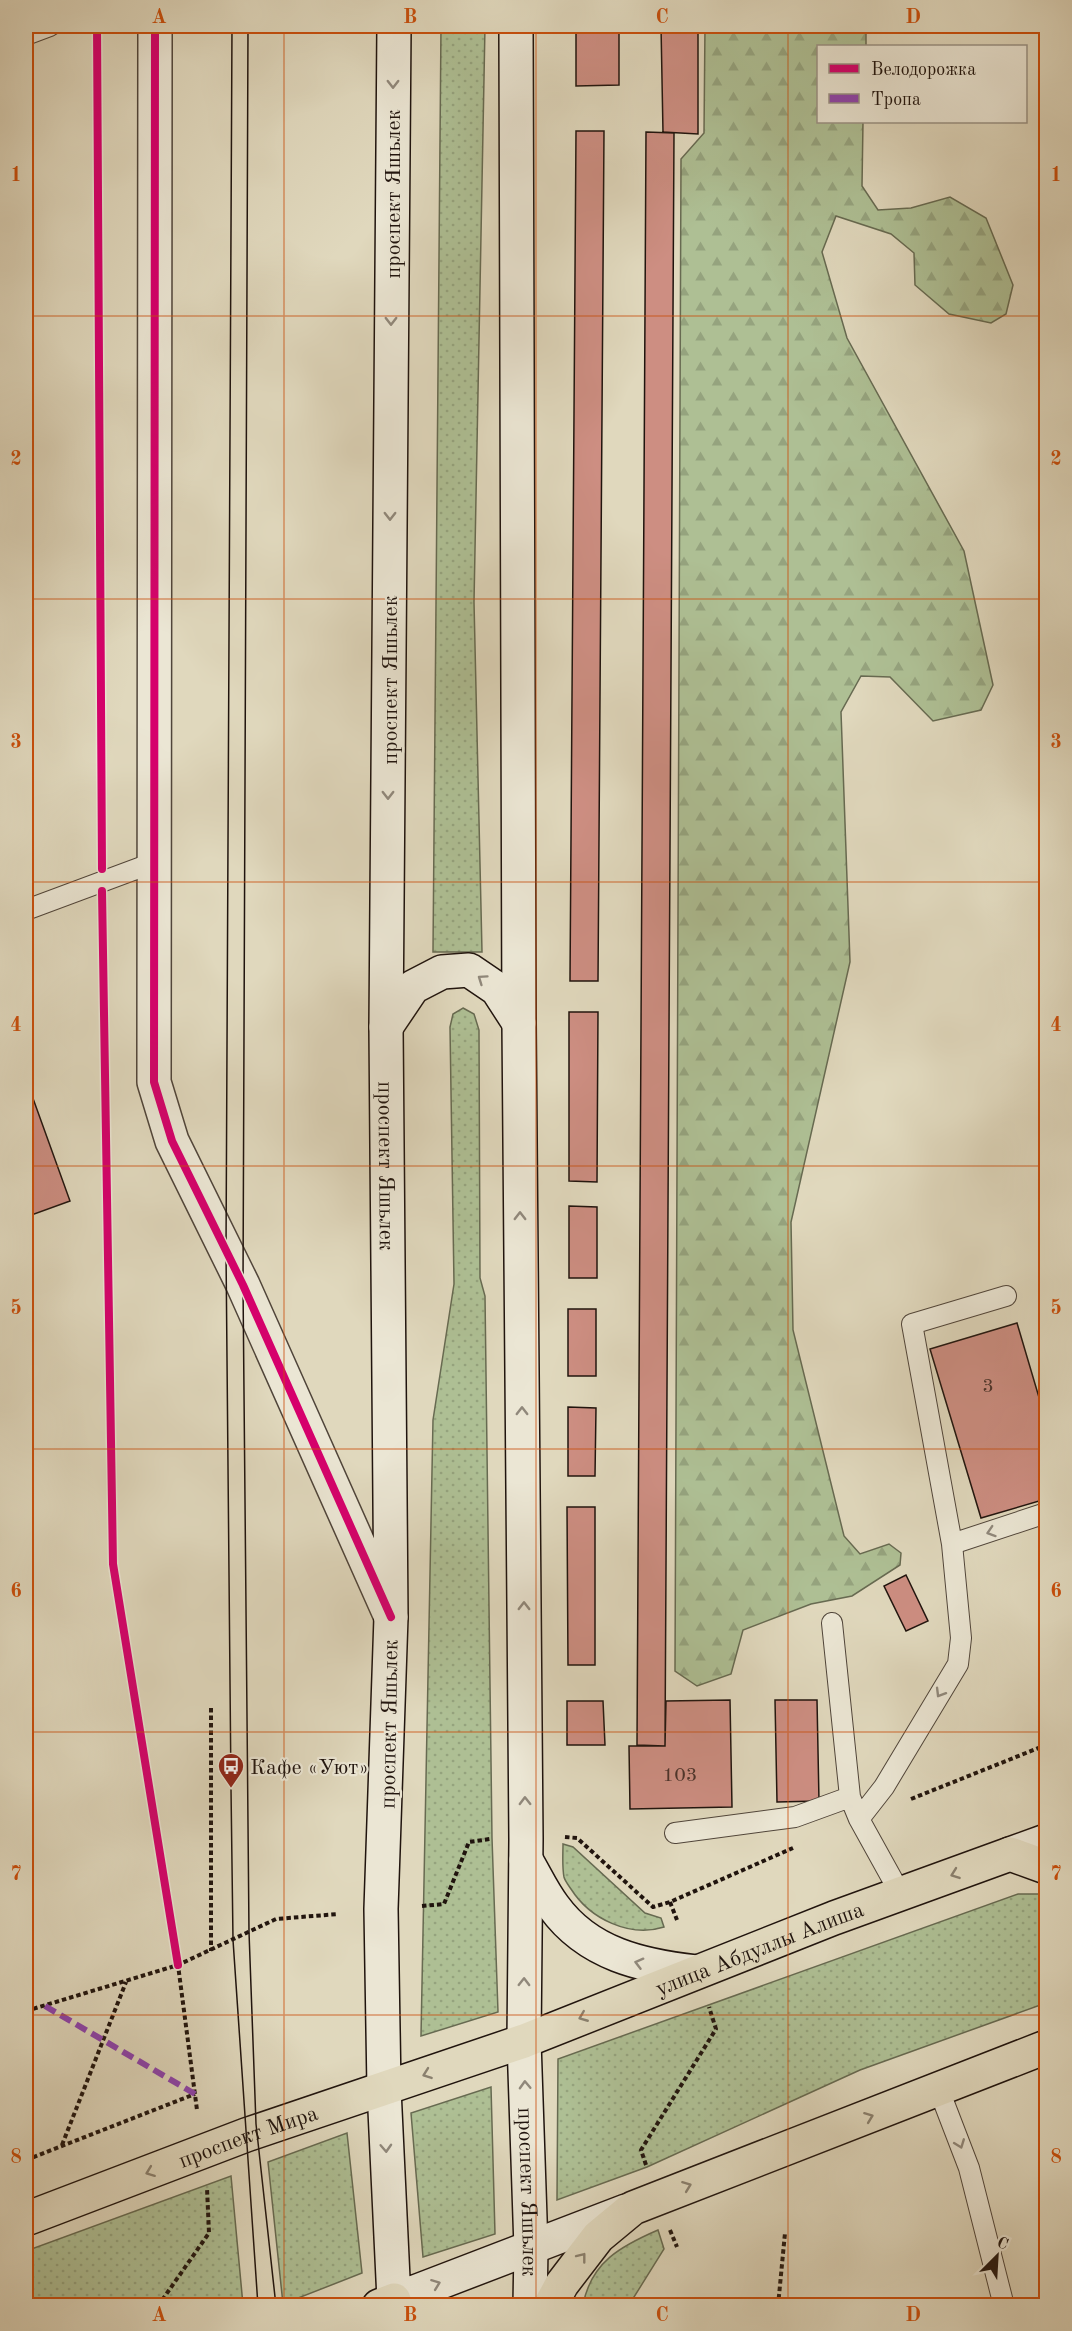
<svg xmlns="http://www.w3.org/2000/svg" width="1072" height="2331" viewBox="0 0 1072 2331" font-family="'Old Standard TT',serif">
  <defs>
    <pattern id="grass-dots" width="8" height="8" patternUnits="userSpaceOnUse" patternTransform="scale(1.5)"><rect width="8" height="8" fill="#aebf94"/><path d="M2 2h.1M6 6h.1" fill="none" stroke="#95a37e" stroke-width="1.8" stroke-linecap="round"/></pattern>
    <pattern id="forest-firs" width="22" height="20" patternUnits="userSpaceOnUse" patternTransform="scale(1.5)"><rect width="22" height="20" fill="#aebf94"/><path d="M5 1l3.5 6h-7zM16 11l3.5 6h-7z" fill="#95a37e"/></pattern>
  </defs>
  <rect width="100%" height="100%" fill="#e0d8bd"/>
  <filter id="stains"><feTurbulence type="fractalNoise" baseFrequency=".00333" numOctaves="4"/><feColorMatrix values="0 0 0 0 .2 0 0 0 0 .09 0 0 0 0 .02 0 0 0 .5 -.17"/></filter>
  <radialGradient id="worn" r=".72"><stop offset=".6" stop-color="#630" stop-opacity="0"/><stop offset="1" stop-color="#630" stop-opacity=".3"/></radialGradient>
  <path fill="url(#grass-dots)" stroke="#676a51" stroke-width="1.5" d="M 441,26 L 485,26 L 474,602 L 482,952 L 433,952 Z
    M 463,1008 L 474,1014 L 479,1030 L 480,1278 L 485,1296 L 492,1838 L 498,2012 L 421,2036 L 433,1420 L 454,1284 L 450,1027 L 453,1014 Z
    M 563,1844 L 573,1847 L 645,1913 L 661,1918 L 664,1927 C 630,1938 590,1919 571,1889 C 569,1886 565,1881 564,1877 C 562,1867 563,1854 563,1844 Z
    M 1018,1894 L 1038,1894 L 1046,1897 L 1046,2003 L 860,2070 L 647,2167 L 557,2200 L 558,2059 Z
    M 491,2087 L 495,2234 L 423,2257 L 411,2113 Z
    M 347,2133 L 362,2273 L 283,2304 L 268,2162 Z
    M 231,2176 L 243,2305 L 26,2305 L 26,2251 Z
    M 658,2230 L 664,2249 L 629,2305 L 583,2305 C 591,2262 621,2246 658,2230 Z"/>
  <path fill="url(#forest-firs)" stroke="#676a51" stroke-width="1.5" d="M 705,26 L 866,26 L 866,46 L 818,46 L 818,122 L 863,122 L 862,186 L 878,210 L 911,208 L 950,197 L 986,218 L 1013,285 L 1006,314 L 991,323 L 949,314 L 915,285 L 914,253 L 891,234 L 836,216 L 822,252 L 847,338 L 964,551 L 993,685 L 981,710 L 933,721 L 890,677 L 861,676 L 841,712 L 850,962 L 791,1222 L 793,1330 L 844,1536 L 860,1554 L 889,1544 L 901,1553 L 900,1565 L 852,1596 L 811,1604 L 743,1630 L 731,1674 L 697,1686 L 675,1671 L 681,159 L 704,133 Z"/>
  <path fill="#cd8e82" stroke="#20140e" stroke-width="1.5" d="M 576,26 L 619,26 L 619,85 L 576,86 Z
    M 661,26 L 698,26 L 698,134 L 663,132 Z
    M 576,131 L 604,131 L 598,981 L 570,981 Z
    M 646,132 L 674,133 L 665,1746 L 637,1745 Z
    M 569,1012 L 598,1012 L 597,1182 L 569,1181 Z
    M 26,1079 L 70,1201 L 26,1217 Z
    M 569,1206 L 597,1207 L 597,1278 L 569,1278 Z
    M 568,1309 L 596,1309 L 596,1376 L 568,1376 Z
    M 1017,1323 L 1046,1421 L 1046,1499 L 981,1518 L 930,1349 Z
    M 568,1407 L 596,1408 L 595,1476 L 568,1476 Z
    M 567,1507 L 595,1507 L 595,1665 L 568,1665 Z
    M 906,1575 L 928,1621 L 906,1631 L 884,1586 Z
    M 730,1700 L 732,1807 L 630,1809 L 629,1746 L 665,1746 L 666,1701 Z
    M 775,1700 L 817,1700 L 819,1801 L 777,1802 Z
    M 567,1701 L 603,1701 L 605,1745 L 567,1745 Z"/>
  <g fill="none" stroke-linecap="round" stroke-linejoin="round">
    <g stroke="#50453a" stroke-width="22">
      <path id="service" d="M 26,35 L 50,26
        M 26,910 L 155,862
        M 952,1544 L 912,1324 L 1006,1296
        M 832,1623 L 850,1797 L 859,1819 L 900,1893
        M 859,1819 L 884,1787 L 958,1664 L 961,1638 L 952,1544 L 1046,1513
        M 675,1833 L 795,1817 L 850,1797
        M 939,2090 L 969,2168 L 1004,2306"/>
    </g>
    <g stroke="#50453a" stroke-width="36">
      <path id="minor" d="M 155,26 L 154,1082 L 172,1141 L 243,1285 L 391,1617"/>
    </g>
    <g stroke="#20140e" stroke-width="36">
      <g id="secondary">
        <path id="s1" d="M 394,26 L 386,1027 L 391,1617 L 381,1909 L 384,2089 L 394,2300 L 626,2211"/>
        <path id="s2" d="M 516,26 L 519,1023 L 526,1839 L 524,2041 L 531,2248 L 530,2306"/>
        <path d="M 386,1027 L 413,987 L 442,972 L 469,970 L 497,989 L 519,1023"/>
        <path d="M 1010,1854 L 1046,1841"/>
        <path d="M 526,1860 C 535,1875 543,1893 554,1907 C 588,1954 642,1966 696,1972"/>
      </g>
    </g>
    <g stroke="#20140e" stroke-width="36">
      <g id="primary">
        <path id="s3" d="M 26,2219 L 246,2135 L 524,2041 L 834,1918 L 1010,1854 L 1046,1867"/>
        <path d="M 379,2306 L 394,2300 L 394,2306"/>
        <path d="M 550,2306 L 562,2284 L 598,2237 L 633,2208 L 1046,2047"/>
      </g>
    </g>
    <path stroke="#20140e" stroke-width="4" stroke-dasharray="4.5 3" stroke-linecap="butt" d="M 97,26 L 102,853
      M 102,911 L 113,1564 L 178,1965 L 197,2110
      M 211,1708 L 211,1951
      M 911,1799 L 1046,1745
      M 565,1837 L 577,1838 L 653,1907 L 670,1902 L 793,1848
      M 670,1902 L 677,1920
      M 422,1906 L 444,1904 L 469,1842 L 490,1839
      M 26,2011 L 178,1965 L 276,1919 L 338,1914
      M 62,2145 L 126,1982
      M 26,2160 L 195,2094
      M 646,2165 L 641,2150 L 716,2029 L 709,2007
      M 670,2230 L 677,2247
      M 158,2306 L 209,2233 L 207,2188
      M 778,2306 L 785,2233"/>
    <use href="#service" stroke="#ebe6d4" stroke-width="20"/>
    <use href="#minor" stroke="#ebe6d4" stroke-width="33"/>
    <use href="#secondary" stroke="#ebe6d4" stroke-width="33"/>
    <use href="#primary" stroke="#e0d8bd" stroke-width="33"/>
    <path stroke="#20140e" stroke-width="1.5" d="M 232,26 L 226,1251 L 231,1789 L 233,1940 L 258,2306
      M 248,26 L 243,1285 L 249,1932 L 256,2124 L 276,2306"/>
    <path stroke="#8e44ad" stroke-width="6" stroke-dasharray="12 6" stroke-linecap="butt" d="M 45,2006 L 195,2094"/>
    <g stroke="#ebe6d4" stroke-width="11">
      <path id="cycleway" d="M 97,26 L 102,869
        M 155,26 L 154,1082 L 172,1141 L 243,1285 L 391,1617
        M 102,891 L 113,1564 L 178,1965"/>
    </g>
    <use href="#cycleway" stroke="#d6006c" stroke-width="8"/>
  </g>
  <defs><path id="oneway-chevron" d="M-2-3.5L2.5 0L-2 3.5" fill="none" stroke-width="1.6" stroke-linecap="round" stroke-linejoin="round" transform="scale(1.5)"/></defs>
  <g stroke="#90887b">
    <use href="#oneway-chevron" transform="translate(393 84) rotate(90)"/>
    <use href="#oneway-chevron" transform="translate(391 321) rotate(90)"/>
    <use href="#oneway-chevron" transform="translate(390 516) rotate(90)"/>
    <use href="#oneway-chevron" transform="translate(388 795) rotate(90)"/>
    <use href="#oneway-chevron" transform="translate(482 979) rotate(-145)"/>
    <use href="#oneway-chevron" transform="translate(520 1216) rotate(-90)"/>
    <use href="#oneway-chevron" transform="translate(522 1411) rotate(-90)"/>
    <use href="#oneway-chevron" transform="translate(991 1532) rotate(162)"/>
    <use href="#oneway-chevron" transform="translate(524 1606) rotate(-90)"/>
    <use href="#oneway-chevron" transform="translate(940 1693) rotate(121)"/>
    <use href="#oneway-chevron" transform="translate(525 1801) rotate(-91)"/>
    <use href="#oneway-chevron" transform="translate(639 1963) rotate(-165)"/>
    <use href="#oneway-chevron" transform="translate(524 1982) rotate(-89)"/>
    <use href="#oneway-chevron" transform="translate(525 2085) rotate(-92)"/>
    <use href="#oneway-chevron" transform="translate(960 2144) rotate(69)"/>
    <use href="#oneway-chevron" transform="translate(386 2148) rotate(87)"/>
    <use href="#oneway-chevron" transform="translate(436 2284) rotate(-21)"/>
  </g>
  <g stroke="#8a806e">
    <use href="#oneway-chevron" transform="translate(955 1874) rotate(160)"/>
    <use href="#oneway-chevron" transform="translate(583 2017) rotate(158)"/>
    <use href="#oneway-chevron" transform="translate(427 2074) rotate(160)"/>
    <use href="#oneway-chevron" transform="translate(869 2117) rotate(-21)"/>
    <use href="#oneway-chevron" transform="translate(150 2172) rotate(159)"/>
    <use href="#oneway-chevron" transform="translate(687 2186) rotate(-21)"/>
    <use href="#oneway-chevron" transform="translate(582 2257) rotate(-52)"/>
  </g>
  <path fill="none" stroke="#ca4f0c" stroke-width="1.5" stroke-opacity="0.55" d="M 284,26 L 284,2306M 536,26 L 536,2306M 788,26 L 788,2306M 26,316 L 1046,316M 26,599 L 1046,599M 26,882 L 1046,882M 26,1166 L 1046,1166M 26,1449 L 1046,1449M 26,1732 L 1046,1732M 26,2015 L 1046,2015"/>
  <defs>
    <g id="bus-pin" transform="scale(1.35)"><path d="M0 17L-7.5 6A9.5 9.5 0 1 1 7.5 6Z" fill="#8f2418" stroke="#ebe6d4"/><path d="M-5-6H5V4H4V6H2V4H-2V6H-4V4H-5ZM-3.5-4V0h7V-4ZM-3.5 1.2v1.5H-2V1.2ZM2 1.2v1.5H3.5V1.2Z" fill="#fff"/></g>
  </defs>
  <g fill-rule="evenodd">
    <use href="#bus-pin" x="231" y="1766"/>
  </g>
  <g text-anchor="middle" stroke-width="4.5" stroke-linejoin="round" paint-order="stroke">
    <g font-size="20" fill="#4b322b">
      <text x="988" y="1392">3</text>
      <text x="680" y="1781">103</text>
    </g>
    <g font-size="22" fill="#20140e" stroke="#ebe6d4">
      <text transform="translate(392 194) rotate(-90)" y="8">проспект Яшьлек</text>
      <text transform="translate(389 680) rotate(-90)" y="8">проспект Яшьлек</text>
      <text dy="8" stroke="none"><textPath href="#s1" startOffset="1140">проспект Яшьлек</textPath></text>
      <text transform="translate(388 1724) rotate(-89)" y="8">проспект Яшьлек</text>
      <text dy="8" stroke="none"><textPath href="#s3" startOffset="782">улица Абдуллы Алиша</textPath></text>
      <text dy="8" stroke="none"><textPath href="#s3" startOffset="237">проспект Мира</textPath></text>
      <text dy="8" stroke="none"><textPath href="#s2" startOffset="2166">проспект Яшьлек</textPath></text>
    </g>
    <g font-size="22" fill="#20140e" stroke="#ebe6d4" text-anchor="start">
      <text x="250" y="1774">Кафе «Уют»</text>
    </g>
  </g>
  <rect width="1072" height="2331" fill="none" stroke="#e0d8bd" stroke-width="66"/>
  <rect x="817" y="45" width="210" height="78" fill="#ebe6d4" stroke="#9a9285" stroke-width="1.5"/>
  <rect x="829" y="64" width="30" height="9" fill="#d6006c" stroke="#9a9285" stroke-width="1.5"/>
  <text x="871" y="75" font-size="18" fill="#20140e">Велодорожка</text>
  <rect x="829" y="94" width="30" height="9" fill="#8e44ad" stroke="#9a9285" stroke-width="1.5"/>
  <text x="871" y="105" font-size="18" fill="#20140e">Тропа</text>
  <g transform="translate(997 2256) rotate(24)" stroke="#ebe6d4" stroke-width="4.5" paint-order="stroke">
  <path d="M0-4.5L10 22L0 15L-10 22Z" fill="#20140e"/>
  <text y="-9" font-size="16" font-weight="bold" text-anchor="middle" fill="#20140e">С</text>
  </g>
  <rect x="33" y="33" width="1006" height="2265" fill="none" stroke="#ca4f0c" stroke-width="2"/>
  <g font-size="20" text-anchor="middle" font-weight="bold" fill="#ca4f0c">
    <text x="159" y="23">A</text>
    <text x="410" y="23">B</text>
    <text x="662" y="23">C</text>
    <text x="913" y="23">D</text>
    <text x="16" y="181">1</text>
    <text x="1056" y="181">1</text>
    <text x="16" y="465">2</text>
    <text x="1056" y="465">2</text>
    <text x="16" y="748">3</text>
    <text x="1056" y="748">3</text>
    <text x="16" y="1031">4</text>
    <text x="1056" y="1031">4</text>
    <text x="16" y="1314">5</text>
    <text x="1056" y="1314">5</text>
    <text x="16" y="1597">6</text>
    <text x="1056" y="1597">6</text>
    <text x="16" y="1880">7</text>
    <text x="1056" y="1880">7</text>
    <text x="16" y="2163">8</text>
    <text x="1056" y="2163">8</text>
    <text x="159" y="2321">A</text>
    <text x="410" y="2321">B</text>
    <text x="662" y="2321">C</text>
    <text x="913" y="2321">D</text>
  </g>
  <rect width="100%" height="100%" filter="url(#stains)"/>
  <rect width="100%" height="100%" fill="url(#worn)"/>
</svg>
